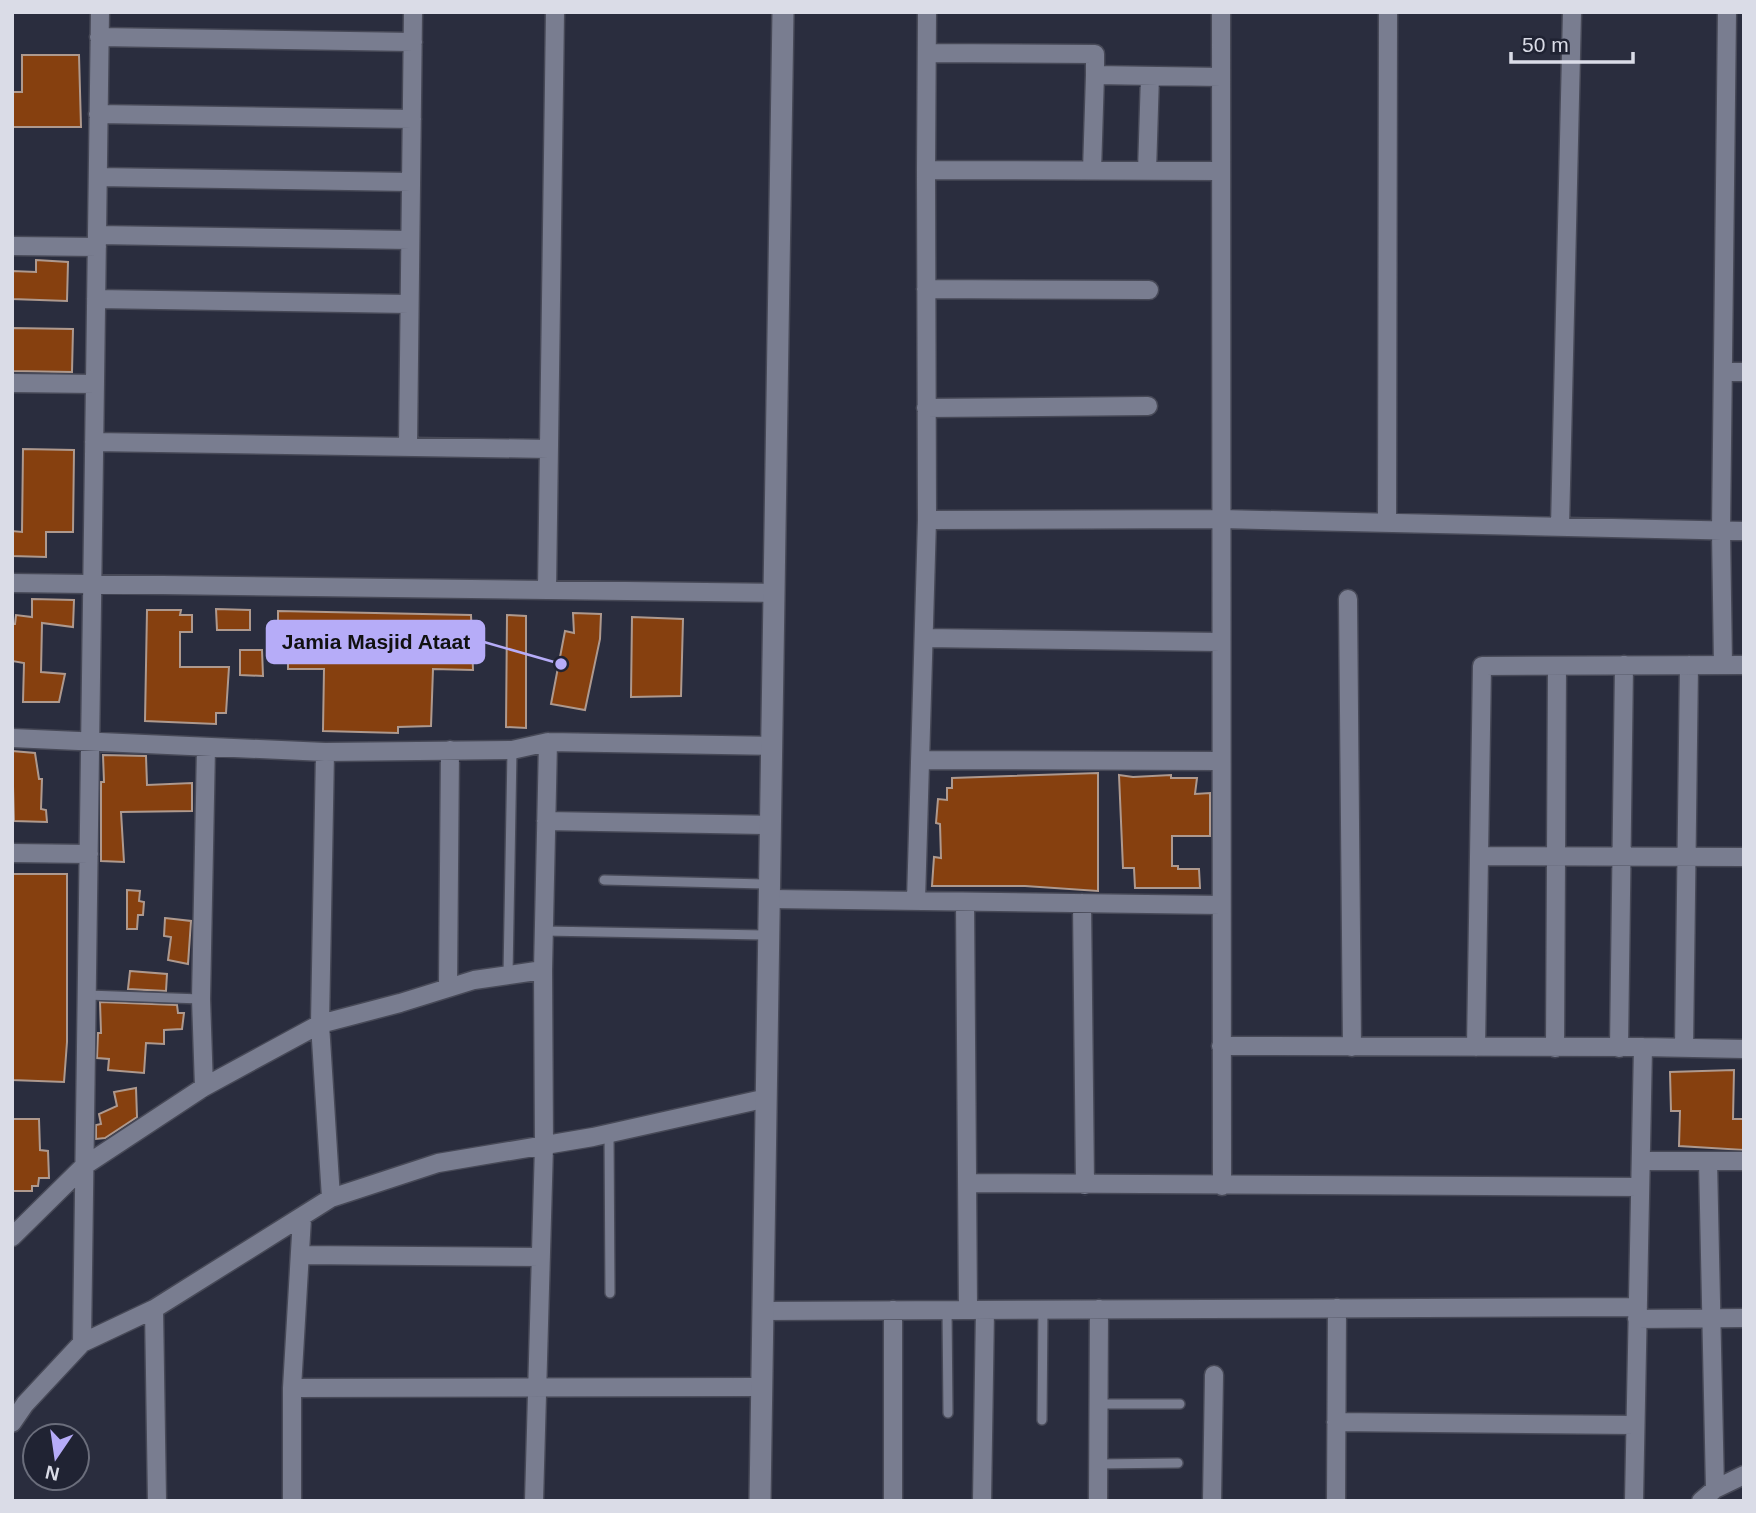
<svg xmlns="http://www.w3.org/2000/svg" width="1756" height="1513" viewBox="0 0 1756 1513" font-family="Helvetica,sans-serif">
  <rect width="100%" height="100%" fill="#2a2d3e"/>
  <path fill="#86400f" stroke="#ae998e" stroke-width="2" d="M 22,55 L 79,55 L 81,127 L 12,127 L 12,92 L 22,92 Z
    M 36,260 L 68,262 L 67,301 L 12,299 L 12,271 L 36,272 Z
    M 12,328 L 73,329 L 72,372 L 12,371 Z
    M 23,449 L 74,450 L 73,532 L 46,532 L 46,557 L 12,556 L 12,531 L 22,532 Z
    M 32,599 L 74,600 L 73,627 L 42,623 L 41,672 L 65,674 L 59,702 L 23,702 L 24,663 L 12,661 L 12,624 L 15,624 L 16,615 L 32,617 Z
    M 216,609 L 250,610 L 250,630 L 217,630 Z
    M 147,610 L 181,610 L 180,615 L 192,615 L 192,632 L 180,632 L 180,667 L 229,667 L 226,713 L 216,713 L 216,724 L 145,721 Z
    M 278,611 L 471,615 L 473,670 L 433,669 L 431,726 L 398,727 L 398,733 L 323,731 L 324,669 L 288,669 L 288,633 L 278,633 Z
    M 573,613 L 601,614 L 600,639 L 585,710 L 551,704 L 565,631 L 574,633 Z
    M 507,615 L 526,616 L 526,728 L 506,727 Z
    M 632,617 L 683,619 L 681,696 L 631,697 Z
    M 240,650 L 262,650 L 263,676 L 240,675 Z
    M 12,751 L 35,753 L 39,779 L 42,779 L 41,809 L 46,810 L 47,822 L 14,821 Z
    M 103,755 L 146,756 L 147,785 L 192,783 L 192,811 L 121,812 L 124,862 L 101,861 L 101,782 L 104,782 Z
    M 1098,773 L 1098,891 L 1025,886 L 932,886 L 934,857 L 941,858 L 940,824 L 936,823 L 938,799 L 947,800 L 947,788 L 952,788 L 952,778 Z
    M 1119,775 L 1133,777 L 1171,775 L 1171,778 L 1197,778 L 1195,794 L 1210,793 L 1210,836 L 1172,836 L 1172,866 L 1178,866 L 1178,869 L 1199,869 L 1200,888 L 1135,888 L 1134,868 L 1123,868 Z
    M 12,874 L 67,874 L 67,1042 L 64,1082 L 12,1080 Z
    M 127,890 L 140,891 L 139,901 L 144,902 L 143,915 L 138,915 L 137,929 L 127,929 Z
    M 165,918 L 191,921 L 188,964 L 168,960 L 171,937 L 164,936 Z
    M 130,971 L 167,974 L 166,991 L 128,989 Z
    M 100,1002 L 177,1005 L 178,1013 L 184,1013 L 182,1029 L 164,1030 L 164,1044 L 146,1043 L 144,1073 L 108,1070 L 109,1059 L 97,1058 L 98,1033 L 101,1033 Z
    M 1734,1070 L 1733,1119 L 1744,1119 L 1744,1150 L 1679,1146 L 1680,1111 L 1671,1111 L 1670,1072 Z
    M 136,1088 L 137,1117 L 105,1138 L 96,1139 L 96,1125 L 101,1124 L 99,1114 L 117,1106 L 114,1092 Z
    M 12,1119 L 39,1119 L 40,1150 L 48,1151 L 49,1178 L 39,1178 L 38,1186 L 32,1186 L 32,1191 L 12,1191 Z"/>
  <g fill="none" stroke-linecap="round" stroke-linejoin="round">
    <g stroke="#474957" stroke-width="12">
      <path id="lane" d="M 604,880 L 769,884
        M 544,931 L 768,935
        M 508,975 L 512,750
        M 87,995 L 201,999
        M 609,1133 L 610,1293
        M 947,1310 L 948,1413
        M 1098,1404 L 1180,1404
        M 1042,1420 L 1043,1309
        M 1098,1464 L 1178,1463"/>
    </g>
    <g stroke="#474957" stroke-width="21">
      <path id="street" d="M 1221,12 L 1222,1186
        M 99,37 L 413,42
        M 927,53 L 1095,54 L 1095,75 L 1221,77
        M 98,114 L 412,119
        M 926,170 L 927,12
        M 1092,171 L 1095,75
        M 1147,171 L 1150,76
        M 98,177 L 411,182
        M 97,235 L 410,240
        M 12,246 L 97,247
        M 926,289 L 1149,290
        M 96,299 L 409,304
        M 1724,372 L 1744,372
        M 12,383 L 95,384
        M 926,408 L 1148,406
        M 94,442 L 549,449
        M 408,446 L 413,12
        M 927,520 L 1221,519 L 1744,531
        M 1387,523 L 1388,12
        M 1560,527 L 1572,12
        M 12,583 L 774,593
        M 547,590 L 555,12
        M 1348,599 L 1352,1047
        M 924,638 L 1221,642
        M 1723,665 L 1721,531 L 1727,12
        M 12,738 L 325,752 L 512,750 L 548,742 L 772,746
        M 325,752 L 320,1024 L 331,1198
        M 921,760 L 1220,761
        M 546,821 L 771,825
        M 12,853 L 89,854
        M 1479,856 L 1744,857
        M 771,899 L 1221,905
        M 916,901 L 927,520 L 926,170 L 1221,171
        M 965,902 L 968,1310
        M 1082,903 L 1085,1185
        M 448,987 L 450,750
        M 1221,1046 L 1643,1047 L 1744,1049
        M 1476,1047 L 1482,666 L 1744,665
        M 1555,1048 L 1557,666
        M 1619,1048 L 1624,665
        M 1684,1048 L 1689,665
        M 204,1087 L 201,999 L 206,747
        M 1641,1161 L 1744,1161
        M 1708,1161 L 1715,1489
        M 969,1183 L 1640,1187
        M 12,1237 L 84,1166 L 204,1087 L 320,1024 L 400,1003 L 474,980 L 543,970
        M 300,1255 L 541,1257
        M 154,1309 L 157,1501
        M 763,1311 L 1638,1307
        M 1637,1319 L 1744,1318
        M 82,1343 L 100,12
        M 292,1388 L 762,1387
        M 1336,1422 L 1635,1425
        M 12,1423 L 25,1404 L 82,1343 L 154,1309 L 331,1198 L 438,1163 L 593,1137 L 767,1098
        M 292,1501 L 292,1388 L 302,1218
        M 534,1501 L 544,1146 L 543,970 L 548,742
        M 893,1501 L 893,1310
        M 982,1501 L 985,1310
        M 1098,1501 L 1099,1309
        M 1212,1501 L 1214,1375
        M 1336,1501 L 1337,1308
        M 1634,1501 L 1643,1047
        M 1701,1501 L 1715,1489 L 1744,1475"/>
    </g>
    <g stroke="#474957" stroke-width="24">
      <path id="secondary" d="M 760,1501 L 783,12"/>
    </g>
    <use href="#lane" stroke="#797d90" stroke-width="9"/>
    <use href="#street" stroke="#797d90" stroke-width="18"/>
    <use href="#secondary" stroke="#797d90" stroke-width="21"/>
  </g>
  <path fill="none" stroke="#b6acf8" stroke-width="2.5" d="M561 664L484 642"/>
  <circle fill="#b6acf8" stroke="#202333" stroke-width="2.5" cx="561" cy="664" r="7"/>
  <rect fill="#b6acf8" stroke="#b6acf8" stroke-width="2.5" x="267" y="621" width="217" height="42" rx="7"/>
  <g font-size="21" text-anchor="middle" font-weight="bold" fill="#111">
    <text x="376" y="649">Jamia Masjid Ataat</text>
  </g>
  <rect width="1756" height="1513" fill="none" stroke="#dadce7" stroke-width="28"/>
  <g transform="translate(56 1457) rotate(193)"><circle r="33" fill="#202333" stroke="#6a6d7b" stroke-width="2"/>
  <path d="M0-5L12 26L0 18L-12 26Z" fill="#b6acf8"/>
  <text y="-10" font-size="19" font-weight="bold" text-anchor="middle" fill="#dadce7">N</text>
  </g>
  <path d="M1511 52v10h122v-10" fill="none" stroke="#dadce7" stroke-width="3.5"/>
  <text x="1522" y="52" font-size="21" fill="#dadce7" stroke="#202333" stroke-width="5" paint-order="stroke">50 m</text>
</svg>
